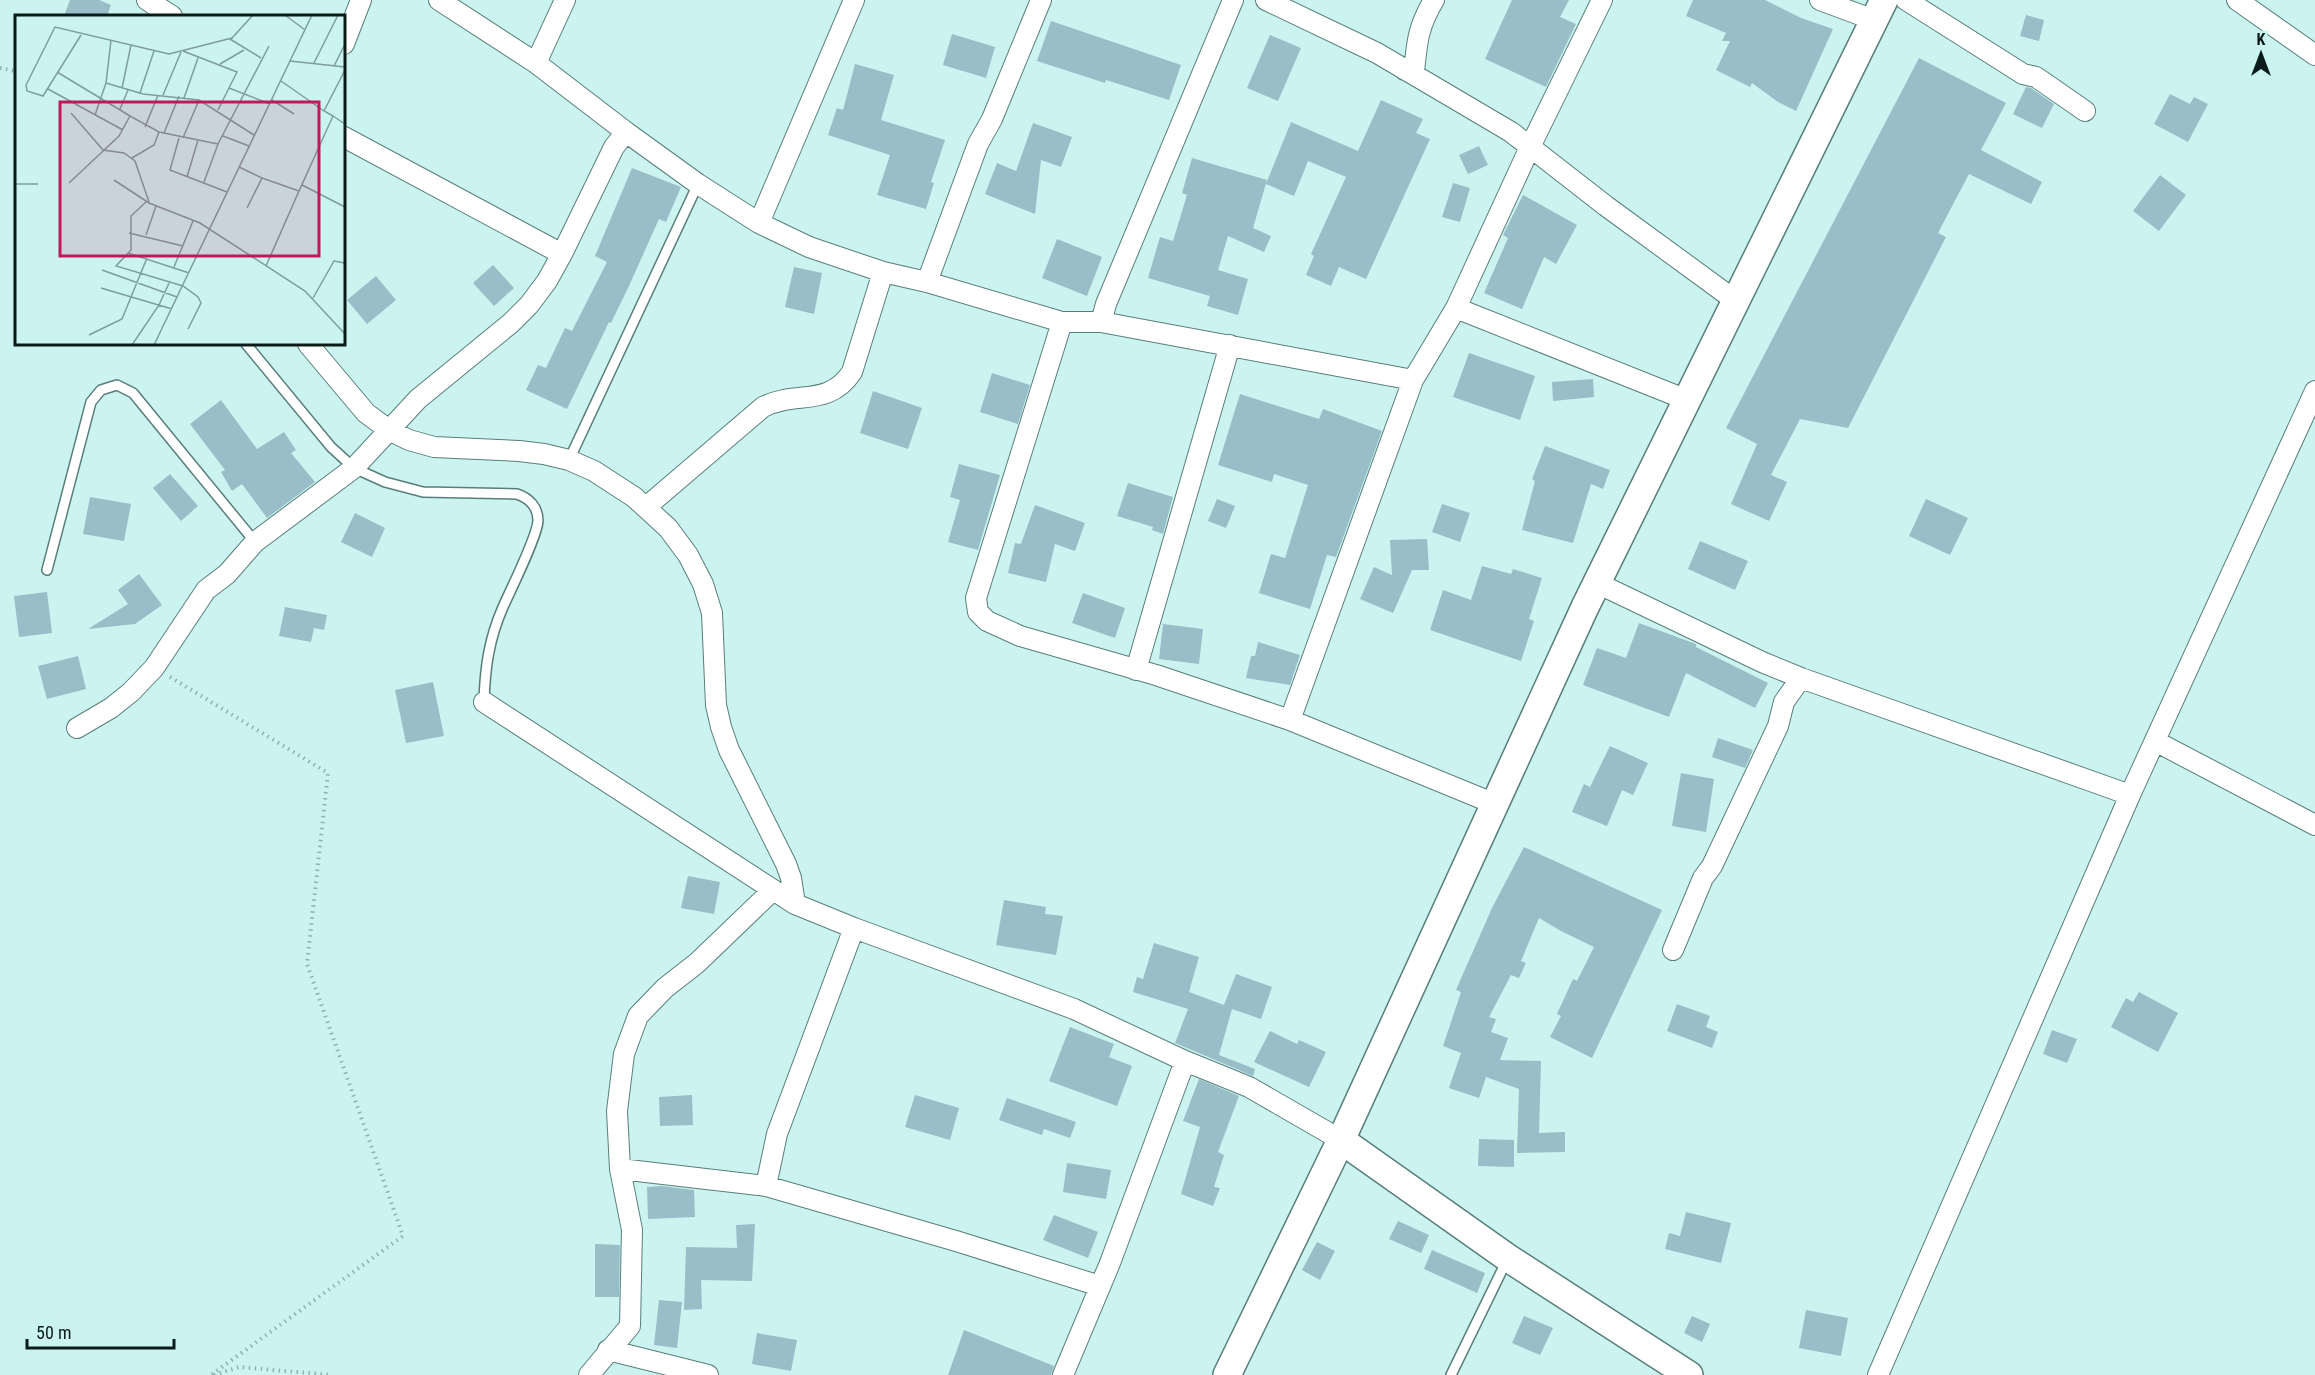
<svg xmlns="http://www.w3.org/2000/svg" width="2315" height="1375" viewBox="0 0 2315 1375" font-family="'Roboto Condensed',sans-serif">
  <rect width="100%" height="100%" fill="#cbf4f1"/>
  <path fill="#98bec8" d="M 70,0 L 99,0 L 111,5 L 107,16 L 64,16 Z
    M 1512,0 L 1569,0 L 1560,17 L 1576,24 L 1546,87 L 1485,59 Z
    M 1693,0 L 1765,0 L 1801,18 L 1833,29 L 1796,111 L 1778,102 L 1752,83 L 1750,87 L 1716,70 L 1730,41 L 1722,41 L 1726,33 L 1686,16 Z
    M 2026,15 L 2044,20 L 2039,41 L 2020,36 Z
    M 1051,21 L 1181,65 L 1169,100 L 1106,80 L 1105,83 L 1037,61 Z
    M 952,34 L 995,47 L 986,78 L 943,65 Z
    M 1270,35 L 1301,48 L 1278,101 L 1247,88 Z
    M 1919,58 L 2006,103 L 1981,150 L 2042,182 L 2031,204 L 1969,174 L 1938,233 L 1946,237 L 1848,428 L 1800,419 L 1771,475 L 1787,482 L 1769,521 L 1731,504 L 1757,444 L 1726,428 Z
    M 855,64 L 894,75 L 881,120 L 945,140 L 931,182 L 934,183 L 926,209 L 877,195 L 890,155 L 828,135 L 837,108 L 843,110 Z
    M 2026,87 L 2031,88 L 2054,104 L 2042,128 L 2013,114 Z
    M 2170,94 L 2190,104 L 2194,97 L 2208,104 L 2188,142 L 2154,124 Z
    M 1381,100 L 1423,119 L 1416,133 L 1430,139 L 1366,279 L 1339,267 L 1331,286 L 1306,275 L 1314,256 L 1311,254 L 1346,177 L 1308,161 L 1294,196 L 1266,184 L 1291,122 L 1358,151 Z
    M 1033,123 L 1072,137 L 1061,167 L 1041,160 L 1035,214 L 985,194 L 997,163 L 1016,171 Z
    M 1479,146 L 1488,165 L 1468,174 L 1459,155 Z
    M 1192,158 L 1267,180 L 1253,228 L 1271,236 L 1264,252 L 1228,236 L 1218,270 L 1248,279 L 1238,315 L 1207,306 L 1210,296 L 1148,278 L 1160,237 L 1173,241 L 1187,195 L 1182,193 Z
    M 632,168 L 681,187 L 666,222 L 659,219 L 629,286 L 611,323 L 609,322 L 567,409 L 526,390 L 538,365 L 546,368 L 565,328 L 572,331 L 607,262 L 595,256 Z
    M 2160,175 L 2186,195 L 2159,231 L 2133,211 Z
    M 1453,183 L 1470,188 L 1460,222 L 1442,217 Z
    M 1523,195 L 1577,225 L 1556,264 L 1544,257 L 1522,309 L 1484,293 L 1508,238 L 1503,235 Z
    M 1057,239 L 1102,257 L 1087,296 L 1042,278 Z
    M 493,265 L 514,288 L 494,306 L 473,283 Z
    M 794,267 L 822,273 L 814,314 L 785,307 Z
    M 376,276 L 396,300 L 367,324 L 347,300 Z
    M 1469,353 L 1535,376 L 1520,420 L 1453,397 Z
    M 992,373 L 1030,385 L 1018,424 L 980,412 Z
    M 1593,379 L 1594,397 L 1553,401 L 1552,382 Z
    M 873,391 L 922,408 L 908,449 L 860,433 Z
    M 1240,394 L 1319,419 L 1323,409 L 1382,431 L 1336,557 L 1327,555 L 1310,609 L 1259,593 L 1271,554 L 1285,558 L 1308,485 L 1274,474 L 1272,482 L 1218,465 Z
    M 221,400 L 257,449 L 284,432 L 296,450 L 291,453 L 315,482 L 267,518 L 242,484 L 232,491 L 221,472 L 225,470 L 190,424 Z
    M 1545,446 L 1610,470 L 1603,489 L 1591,484 L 1573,543 L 1522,530 L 1535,481 L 1532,479 Z
    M 959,464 L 1000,475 L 978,550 L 948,542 L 960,500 L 950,497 Z
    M 170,474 L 198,506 L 181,521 L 153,488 Z
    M 1128,483 L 1173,497 L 1163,534 L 1152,530 L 1153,527 L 1117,516 Z
    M 90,497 L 131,504 L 124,541 L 83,534 Z
    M 1217,499 L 1235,506 L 1226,528 L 1208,521 Z
    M 1926,499 L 1968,518 L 1950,555 L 1909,536 Z
    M 1442,504 L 1470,513 L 1460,542 L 1432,532 Z
    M 1035,505 L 1085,523 L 1075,551 L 1055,544 L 1046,582 L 1008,573 L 1015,543 L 1021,544 Z
    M 355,513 L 385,528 L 372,557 L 341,542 Z
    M 1427,539 L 1429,570 L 1412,570 L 1393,613 L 1360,599 L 1374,567 L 1392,575 L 1390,540 Z
    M 1700,541 L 1748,561 L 1735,590 L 1688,569 Z
    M 1482,566 L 1511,574 L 1513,569 L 1542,578 L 1529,619 L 1534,621 L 1521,661 L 1430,630 L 1443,590 L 1471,600 Z
    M 139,574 L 162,605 L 135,624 L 88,629 L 128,604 L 118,590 Z
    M 47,592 L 52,633 L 19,637 L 14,596 Z
    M 1083,593 L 1125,608 L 1115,638 L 1072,623 Z
    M 285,607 L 327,615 L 324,630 L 314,628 L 311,642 L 279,636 Z
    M 1639,623 L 1696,644 L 1696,647 L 1768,683 L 1755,708 L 1686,673 L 1669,717 L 1583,685 L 1597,648 L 1626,658 Z
    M 1163,624 L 1203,629 L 1199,664 L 1159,659 Z
    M 1258,642 L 1300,655 L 1290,685 L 1246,678 L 1251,656 L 1255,656 Z
    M 78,656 L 86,689 L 47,699 L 38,666 Z
    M 433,682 L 444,736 L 406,743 L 395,690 Z
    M 1718,738 L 1753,750 L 1745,768 L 1712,757 Z
    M 1610,746 L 1648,763 L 1633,795 L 1622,790 L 1607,826 L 1572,812 L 1584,784 L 1590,787 Z
    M 1681,773 L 1714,779 L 1706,832 L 1672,826 Z
    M 1524,847 L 1662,910 L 1592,1058 L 1550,1037 L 1561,1016 L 1557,1014 L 1573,979 L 1577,981 L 1594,947 L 1561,931 L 1539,918 L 1521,961 L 1526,963 L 1519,978 L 1511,975 L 1489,1017 L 1496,1019 L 1491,1032 L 1508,1038 L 1500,1060 L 1541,1061 L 1539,1133 L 1565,1132 L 1565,1152 L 1517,1153 L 1519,1089 L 1486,1077 L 1479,1098 L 1449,1088 L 1461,1053 L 1443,1046 L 1461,992 L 1456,990 L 1492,908 Z
    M 688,876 L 720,882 L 714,914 L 681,908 Z
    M 1004,900 L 1046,907 L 1045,914 L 1063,916 L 1056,955 L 996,945 Z
    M 1154,943 L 1199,957 L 1189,992 L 1224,1005 L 1236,974 L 1272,987 L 1261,1019 L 1232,1009 L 1219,1055 L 1255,1069 L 1253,1076 L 1175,1043 L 1188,1009 L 1133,992 L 1137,977 L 1143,979 Z
    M 2139,992 L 2178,1013 L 2158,1052 L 2111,1027 L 2126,998 L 2133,1002 Z
    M 1677,1004 L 1710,1016 L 1706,1027 L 1718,1032 L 1712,1048 L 1667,1031 Z
    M 1070,1027 L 1114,1044 L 1109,1057 L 1132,1066 L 1117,1106 L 1049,1081 Z
    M 2052,1030 L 2077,1039 L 2067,1063 L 2043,1054 Z
    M 1270,1031 L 1297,1044 L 1299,1040 L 1326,1052 L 1309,1087 L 1254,1062 Z
    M 1199,1079 L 1239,1096 L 1218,1152 L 1224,1155 L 1214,1187 L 1220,1188 L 1213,1206 L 1181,1194 L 1200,1127 L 1183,1121 Z
    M 692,1095 L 693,1125 L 660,1126 L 659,1097 Z
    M 915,1095 L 959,1108 L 950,1140 L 905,1127 Z
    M 1007,1098 L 1076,1122 L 1070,1138 L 1044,1129 L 1042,1135 L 999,1120 Z
    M 1479,1139 L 1514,1140 L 1514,1167 L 1478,1166 Z
    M 1067,1163 L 1111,1170 L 1106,1199 L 1063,1192 Z
    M 662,1186 L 694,1190 L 695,1217 L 648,1219 L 647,1187 Z
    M 1686,1212 L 1731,1223 L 1721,1263 L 1665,1249 L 1669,1233 L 1680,1236 Z
    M 1054,1215 L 1098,1232 L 1088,1258 L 1043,1240 Z
    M 1398,1221 L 1429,1235 L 1421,1253 L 1389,1239 Z
    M 755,1224 L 752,1281 L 701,1280 L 702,1309 L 684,1310 L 686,1247 L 737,1248 L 736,1225 Z
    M 1317,1242 L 1335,1251 L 1320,1280 L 1302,1270 Z
    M 595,1244 L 620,1245 L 619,1297 L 595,1297 Z
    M 1432,1250 L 1485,1273 L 1477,1293 L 1424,1269 Z
    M 659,1300 L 682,1302 L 677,1348 L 654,1345 Z
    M 1806,1310 L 1848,1318 L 1841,1356 L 1799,1348 Z
    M 1524,1316 L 1553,1328 L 1540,1355 L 1512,1343 Z
    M 1692,1316 L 1710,1324 L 1702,1342 L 1684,1333 Z
    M 964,1330 L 1054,1366 L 1051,1375 L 948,1375 Z
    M 757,1333 L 797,1340 L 791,1371 L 752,1364 Z"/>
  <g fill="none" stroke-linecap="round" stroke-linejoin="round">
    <g stroke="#587e7b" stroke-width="12">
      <path id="lane" d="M 246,344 L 331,447 L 354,468 L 385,482 L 423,492 L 517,494 C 529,498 538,507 538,521 C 537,537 511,589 503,607 C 489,639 485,667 484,702
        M 569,460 L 698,184
        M 47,570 L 91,402 L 101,390 L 117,385 L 133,393 L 255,542
        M 1451,1375 L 1507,1260"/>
    </g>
    <g stroke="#587e7b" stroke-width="22">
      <path id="street" d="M 147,0 L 172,16
        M 439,0 L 536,63 L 626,132
        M 1266,0 L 1377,53 L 1511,132 L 1606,206 L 1736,301
        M 1820,0 L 1874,20
        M 1906,0 L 2023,74 L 2036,77 L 2085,111
        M 2237,0 L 2315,55
        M 344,44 L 361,0
        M 536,63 L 565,0
        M 1405,70 L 1414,72 C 1417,41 1418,27 1434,0
        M 344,137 L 562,254
        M 759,223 L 854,0
        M 927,282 L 978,144 L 992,119 L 1041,0
        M 1456,308 L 1687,400
        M 1062,322 L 976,598 L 978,612 L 987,621 L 1020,636 L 1156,675 L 1290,720 L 1495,804
        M 1101,322 L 1106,304 L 1233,0
        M 308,344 L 366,413 L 389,430 L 409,440 L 434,447 L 519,451 L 544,454 L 569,460 L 594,471 L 634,497 L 668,528 L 688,555 L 703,584 L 712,613 L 716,705 L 721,727 L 729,750 L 786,864 L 791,878 L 795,904
        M 646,507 L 763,407 C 796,390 828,408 852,372 L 883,272
        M 1597,583 L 1762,662 L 1801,678 L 1784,702 L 1778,726 L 1712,866 L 1703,878 L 1673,950
        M 1136,670 L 1230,345
        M 1801,678 L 2130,795 L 2315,391
        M 484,702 L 795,904 L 854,928 L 1074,1009 L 1185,1061 L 1249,1087 L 1341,1140
        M 1290,720 L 1413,380 L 1456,308 L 1530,147 L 1602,0
        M 77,728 L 111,708 L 131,692 L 154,668 L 206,590 L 227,574 L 255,542 L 354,468 L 418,399 L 511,323 L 529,305 L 547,281 L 562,254 L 614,147 L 626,132 L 698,184 L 759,223 L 809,247 L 883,272 L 927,282 L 1062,322 L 1101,322 L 1413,380
        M 2155,741 L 2315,825
        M 620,1169 L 766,1186 L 956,1241 L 1100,1286
        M 766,1186 L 777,1134 L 854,928
        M 608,1350 L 708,1375
        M 589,1375 L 630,1326 L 632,1230 L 620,1169 L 617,1111 L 624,1054 L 638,1016 L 665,988 L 697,963 L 773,890
        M 1063,1375 L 1110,1263 L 1185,1061
        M 1878,1375 L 2130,795"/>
    </g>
    <g stroke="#587e7b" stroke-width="30">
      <path id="secondary" d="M 1341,1140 L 1508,1258 L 1689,1375
        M 1227,1375 L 1341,1140 L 1585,607 L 1884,0"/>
    </g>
    <path stroke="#90b2af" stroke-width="4" stroke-dasharray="1.5 4.5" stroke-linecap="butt" d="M 0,68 L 16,71
      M 170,677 L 328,773 L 307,964 L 403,1236 L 211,1375
      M 214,1375 L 239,1367 L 332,1375"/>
    <use href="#lane" stroke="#fff" stroke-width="9"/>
    <use href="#street" stroke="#fff" stroke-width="20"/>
    <use href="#secondary" stroke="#fff" stroke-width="27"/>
  </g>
  <g transform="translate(15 15)">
    <rect width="330" height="330" fill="#cbf4f1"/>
    <path fill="none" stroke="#7e9d9b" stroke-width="1.5" d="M 270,0 L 290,15M 66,20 L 28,81 L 12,76 L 11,70 L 40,12 L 154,39 L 217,23 L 238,0M 215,24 L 246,43M 168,36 L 222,57 L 203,95M 275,46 L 330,52M 299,48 L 323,0M 205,49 L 229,35M 319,51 L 330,29M 42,57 L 115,101M 266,66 L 309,96M 91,68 L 128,79 L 184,85 L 239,120M 107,73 L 116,30M 214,73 L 255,89M 33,74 L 108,115M 125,78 L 139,36M 148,80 L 166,37M 169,83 L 183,43M 257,85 L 279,99M 105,94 L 113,75M 56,98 L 88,135 L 109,138 L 120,146 L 134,187M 80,100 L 91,68 L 96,25M 318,101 L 309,96 L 330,55M 130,112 L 143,80M 149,118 L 164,81M 208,121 L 234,131M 164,123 L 155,155 L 212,177M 168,123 L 184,85M 117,143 L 139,130 L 144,117M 224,152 L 247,163 L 232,193M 172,162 L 183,125M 247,163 L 284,176 L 318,101 L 330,109M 99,165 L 134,188 L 185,208 L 290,276 L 330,319M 189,167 L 203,129 L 254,31M 54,168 L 104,121 L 115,101 L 144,117 L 203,129M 0,169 L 23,169M 287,170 L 330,192M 132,186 L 116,201 L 116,235 L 101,251 L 168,271 L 183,282 L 186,288 L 173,314M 114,218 L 168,231M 131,220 L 141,191M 113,238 L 174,258M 251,251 L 284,176M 159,252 L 178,206M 87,255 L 162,282M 86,273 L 157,294M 298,283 L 319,246 L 330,248M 74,320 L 107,304 L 132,243M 117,330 L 144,290 L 155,266M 139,330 L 297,0"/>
    <path fill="#c2185b" fill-opacity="0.15" stroke="#c2185b" stroke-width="3" d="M 45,87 L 304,87 L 304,241 L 45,241 Z"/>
    <rect width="330" height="330" fill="none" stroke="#0b1b1a" stroke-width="3"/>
  </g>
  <g transform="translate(2261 54)" stroke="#cbf4f1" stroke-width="4.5" paint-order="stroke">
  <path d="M0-4.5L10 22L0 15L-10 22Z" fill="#0b1b1a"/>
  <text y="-9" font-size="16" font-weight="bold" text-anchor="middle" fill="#0b1b1a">K</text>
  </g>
  <path d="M27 1339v9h147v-9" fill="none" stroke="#0b1b1a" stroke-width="3"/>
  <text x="36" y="1339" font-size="18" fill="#0b1b1a" stroke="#cbf4f1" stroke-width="4.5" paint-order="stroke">50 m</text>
</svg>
